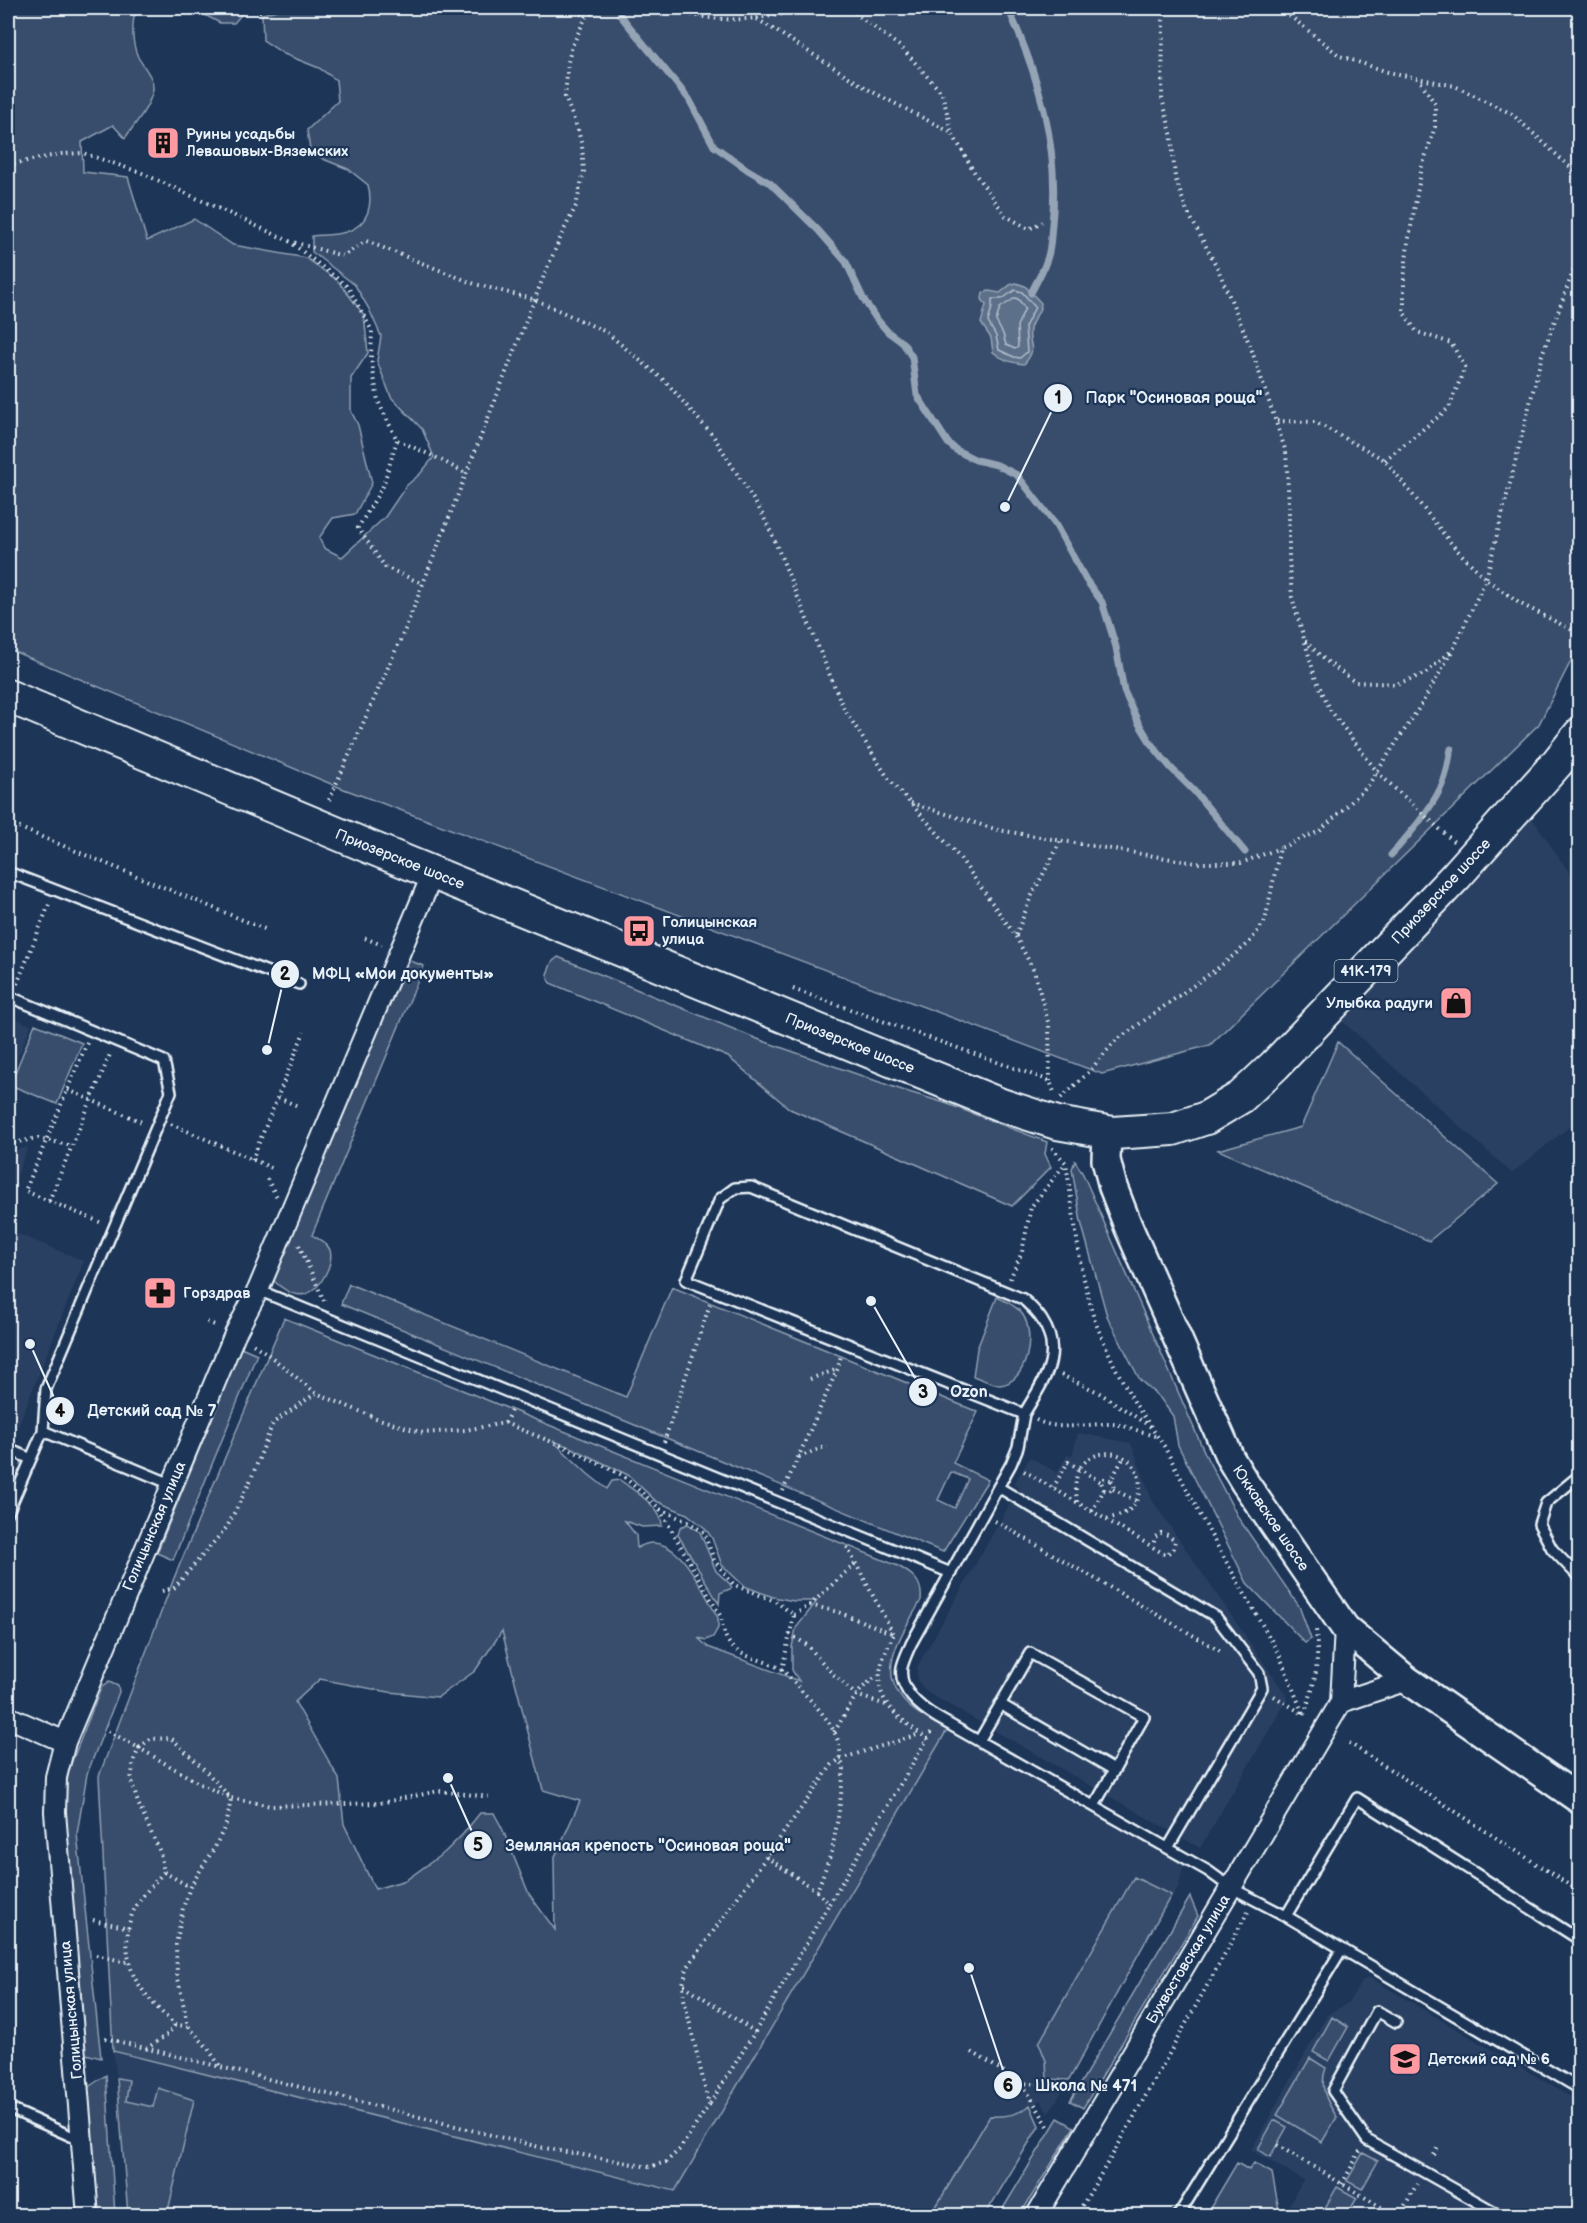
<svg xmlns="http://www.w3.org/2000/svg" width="1587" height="2223" viewBox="0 0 1587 2223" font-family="'Balsamiq Sans',sans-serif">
  <rect width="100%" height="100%" fill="#1d3557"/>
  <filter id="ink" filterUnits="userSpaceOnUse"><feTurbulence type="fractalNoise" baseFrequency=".0167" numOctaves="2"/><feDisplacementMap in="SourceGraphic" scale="12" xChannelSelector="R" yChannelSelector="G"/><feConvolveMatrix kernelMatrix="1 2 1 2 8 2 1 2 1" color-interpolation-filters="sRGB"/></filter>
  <g filter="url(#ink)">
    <path fill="#2a4162" d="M 1532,818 L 1579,887 L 1579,1119 L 1512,1173 L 1342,1021 Z
      M 8,1016 L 31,1025 L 8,1082 Z
      M 28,1147 L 8,1198 L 8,1152 Z
      M 8,1230 L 84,1261 L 14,1436 L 8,1433 Z
      M 1078,1433 L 1131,1443 L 1152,1500 L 1288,1698 L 1200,1848 L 925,1691 L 917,1680 L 917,1667 L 1019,1488 L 1014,1484 L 1030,1457 L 1057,1473 L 1067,1455 L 1072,1456 Z
      M 947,1730 L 1184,1864 L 1179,1885 L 1069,2080 L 1059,2080 L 1058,2090 L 1062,2092 L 1048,2114 L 1040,2099 L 1032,2110 L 1041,2126 L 986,2215 L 128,2215 L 117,2078 L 113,2051 L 674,2191 Z
      M 1369,1977 L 1579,2102 L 1579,2189 L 1563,2215 L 1295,2215 L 1286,2210 L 1303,2180 L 1251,2150 L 1327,2015 L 1348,2003 L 1362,1981 Z"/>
    <path fill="#374d6c" stroke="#909fb2" stroke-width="1.5" fill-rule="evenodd" d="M 8,8 L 147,8 L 134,16 C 132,29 132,44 138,57 C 144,68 157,80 152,94 C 147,110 135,124 125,138 L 113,125 L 82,142 L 83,172 L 128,177 L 147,241 L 194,219 L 233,245 L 306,258 L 338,281 L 364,315 L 368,353 L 351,378 L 351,411 L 358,425 L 372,483 L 355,514 L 333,518 L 319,538 L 324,548 L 342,557 L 385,517 L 406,486 L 420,474 L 434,457 L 422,429 L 391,397 L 377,361 L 381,336 L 369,309 L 355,285 L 312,252 L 312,236 C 323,235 336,235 346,232 C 369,225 373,204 368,185 L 348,169 L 323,159 L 310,150 L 307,130 L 338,101 L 336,80 L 319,68 L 284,54 L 263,40 L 262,14 L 284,8 L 1579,8 L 1579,645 L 1539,724 L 1210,1045 L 1102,1074 L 336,786 L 8,649 Z
      M 195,8 L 247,8 L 234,23 L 220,23 L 197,11 Z
      M 558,957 L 760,1040 L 902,1090 L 945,1103 L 1047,1142 L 1045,1154 L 1051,1167 L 1012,1206 L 790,1109 L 728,1057 L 550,983 L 547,974 L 552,962 Z
      M 405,959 L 424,966 L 312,1235 C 318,1239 327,1242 330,1250 C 334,1264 320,1290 306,1294 C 293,1298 280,1287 272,1279 Z
      M 35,1024 L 82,1043 L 57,1104 L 10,1085 Z
      M 1338,1042 L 1498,1184 L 1429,1241 L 1218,1150 L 1301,1127 Z
      M 1075,1161 L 1083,1174 L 1207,1458 L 1239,1519 L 1299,1606 L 1311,1639 L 1305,1643 L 1247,1583 L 1178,1445 L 1173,1416 L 1160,1398 L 1140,1380 L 1107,1316 L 1081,1222 L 1072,1169 Z
      M 349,1284 L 626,1397 L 672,1287 L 978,1412 L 953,1463 L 988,1480 L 943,1552 L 341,1304 ZM 951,1472 L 968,1479 L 955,1508 L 938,1500 Z
      M 997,1297 C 1007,1302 1017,1306 1023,1315 C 1036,1335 1027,1383 1000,1385 C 992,1385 980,1378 973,1376 L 977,1349 Z
      M 284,1318 L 898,1566 C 912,1574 923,1581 921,1600 C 902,1636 871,1673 911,1708 C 922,1717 935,1723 947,1730 L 675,2191 L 113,2051 L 99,1776 L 174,1578 ZM 553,1441 L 570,1447 L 628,1475 L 656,1501 L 687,1514 L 705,1528 L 712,1538 L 722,1565 L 744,1586 L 773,1597 L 794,1601 L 817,1601 L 796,1628 L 792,1647 L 792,1670 L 799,1681 L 708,1647 L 698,1638 L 706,1640 L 713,1637 L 718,1628 L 718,1618 C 703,1592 676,1524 637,1548 L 636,1535 L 625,1521 L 642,1527 L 662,1526 C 662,1507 634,1491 620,1480 L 612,1481 L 607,1489 L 588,1474 ZM 502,1631 L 543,1790 L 580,1801 L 554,1859 L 555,1930 L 529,1894 L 502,1828 L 494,1813 L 480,1813 L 463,1834 L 445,1852 L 406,1880 L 375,1889 L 344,1824 L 339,1779 L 295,1702 L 320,1679 L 389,1692 L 438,1697 L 475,1671 Z
      M 241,1347 L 257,1354 L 173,1560 L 157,1553 Z
      M 688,1524 L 700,1532 L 716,1571 L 730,1584 L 732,1588 L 720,1593 L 719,1604 L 678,1535 L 680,1527 Z
      M 109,1682 L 118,1686 L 119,1692 L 87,1774 L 77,1834 L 101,2058 L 82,2053 L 62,1814 L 69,1769 L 101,1688 Z
      M 1134,1877 L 1171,1895 L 1069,2080 L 1047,2079 L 1046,2061 L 1039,2043 Z
      M 1190,1897 L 1198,1916 L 1083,2108 L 1070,2101 Z
      M 1332,2017 L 1348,2027 L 1329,2061 L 1313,2052 Z
      M 1310,2058 L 1326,2068 C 1319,2086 1326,2101 1337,2117 L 1322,2142 L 1277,2115 Z
      M 106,2075 L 115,2215 L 97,2215 L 87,2088 Z
      M 117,2078 L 129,2080 L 126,2101 L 153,2107 L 158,2088 L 194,2100 L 167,2215 L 128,2215 Z
      M 1030,2105 L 1039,2126 L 985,2215 L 931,2215 L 990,2116 C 1005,2117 1019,2115 1030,2105 Z
      M 1058,2118 L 1074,2127 L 1020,2215 L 999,2215 Z
      M 1274,2120 L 1287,2127 L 1270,2157 L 1258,2149 Z
      M 1363,2153 L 1378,2161 L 1362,2189 L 1347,2181 Z
      M 1237,2163 L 1249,2170 L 1254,2163 L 1272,2173 L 1280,2215 L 1206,2215 Z
      M 1337,2187 L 1357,2198 L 1347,2215 L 1321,2215 Z"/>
    <path fill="#5d7089" stroke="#95a4b5" stroke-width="1.5" d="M 1016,283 L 1025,286 L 1041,303 C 1041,313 1032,319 1030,329 C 1027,346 1039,347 1024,364 C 1011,363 1002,360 993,352 L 991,338 L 981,323 L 986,305 L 982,299 L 983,293 L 989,291 L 1000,293 L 1010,285 Z"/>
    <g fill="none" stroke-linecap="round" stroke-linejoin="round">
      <path stroke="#b0bdcc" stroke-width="1.5" d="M 1015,290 L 1022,292 L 1035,307 L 1025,327 L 1027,352 L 1020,358 L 1014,357 L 999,350 L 996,336 L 988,322 L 992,307 L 992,299 L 1002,299 Z
        M 1015,298 L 1018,299 L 1025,308 L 1017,326 L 1018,347 L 1015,349 L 1006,345 L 1003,334 L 996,321 L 1000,308 Z"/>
      <path stroke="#95a4b5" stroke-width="7" d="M 1008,8 C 1039,77 1060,147 1052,224 C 1051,234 1051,246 1048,256 C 1045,268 1037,281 1031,293
        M 620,15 L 689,99 L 714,146 L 748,170 L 770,183 L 818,230 L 846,262 L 863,298 L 875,317 L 888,332 L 903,343 L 912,357 L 917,395 L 948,443 L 956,450 L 976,460 L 997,465 L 1017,475 L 1055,524 L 1086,580 L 1102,602 L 1116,647 L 1124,691 L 1138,722 L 1152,745 L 1171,768 L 1194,791 L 1245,852
        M 1391,855 C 1410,834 1437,803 1445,777 C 1448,768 1449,758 1451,749"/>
      <g stroke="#e8f1f8" stroke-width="14">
        <path id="lane" d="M 8,872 L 299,984
          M 8,996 L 164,1061 L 171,1092 L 46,1389 L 43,1431 L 8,1512
          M 258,1290 L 951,1573
          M 1024,1414 C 1042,1383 1065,1355 1042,1320 C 1037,1312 1029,1305 1023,1299 L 751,1187 L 735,1188 L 720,1199 L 686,1280 L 1024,1414 L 1018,1447 L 1011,1464 L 911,1644 C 908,1651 904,1659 902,1667 C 898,1690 921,1708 938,1718 L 1208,1871 L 1230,1887 L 1286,1916 L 1580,2089
          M 43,1431 L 171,1484
          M 8,1449 L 31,1459
          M 1580,1475 L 1546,1503 L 1539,1524 L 1552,1549 L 1580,1578
          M 998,1487 L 1216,1617 L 1259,1673 L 1262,1688 L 1168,1848
          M 1000,1704 L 1114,1770
          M 979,1741 L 1030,1653 L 1144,1717 L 1094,1806
          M 1286,1916 L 1357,1798 L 1580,1940
          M 1396,2022 L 1377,2011 L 1333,2091 L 1367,2140 L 1502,2216
          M 8,2108 L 82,2141
          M 1178,2216 L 1342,1949"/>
      </g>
      <g stroke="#e8f1f8" stroke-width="24">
        <path id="street" d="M 1341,1702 L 1407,1680
          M 8,1717 L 65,1742
          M 88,2216 L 55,1812 L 56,1777 L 65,1742 L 235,1334 L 258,1290 L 433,873
          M 1036,2216 L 1341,1702 L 1345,1628"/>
      </g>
      <g stroke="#e8f1f8" stroke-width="32">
        <path id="secondary" d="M 1107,1132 L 1106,1160 L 1113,1187 L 1128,1226 L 1230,1458 L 1245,1483 L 1345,1628 L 1407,1680 L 1580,1800"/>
      </g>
      <g stroke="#e8f1f8" stroke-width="36">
        <path id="primary" d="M 8,696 L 367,846 L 1001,1105 L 1057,1123 L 1113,1133 L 1173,1129 L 1206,1118 L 1241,1097 L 1275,1065 L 1456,876 L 1557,763 L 1580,734"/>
      </g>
      <path stroke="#e8f1f8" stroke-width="4" stroke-dasharray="1.5 4.5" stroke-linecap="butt" d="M 571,8 L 586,17
        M 668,8 C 717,25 759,21 808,8
        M 851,8 L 860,17 L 902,48 L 942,93 L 952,132
        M 1165,8 L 1163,21 L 1162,98 L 1171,133 L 1175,177 L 1186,209 L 1218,269 L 1251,348 L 1286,452 L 1289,505 L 1289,558 L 1292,597 L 1315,677 L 1331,711 L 1378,773 L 1454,842
        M 1280,8 L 1340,56 L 1388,72 L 1455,86 L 1512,114 L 1580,176
        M 259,13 L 260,8
        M 536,16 L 546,8
        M 757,19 L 871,91 L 952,133 L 976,175 L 1006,216 L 1029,229 L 1042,222
        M 8,165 L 61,154 L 83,153 L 142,173 L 289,241 L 348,287 L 372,331 L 371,358 L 378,401 L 397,440 L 435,457 L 467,474
        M 289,241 L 343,256 L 366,241 L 475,284 L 536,300 L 606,332 L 666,382 L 714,437 L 760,510 L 771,532 L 843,707 L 888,778 L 960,858 L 1015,935 L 1034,971 L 1049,1025 L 1050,1081
        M 1277,421 L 1315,422 L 1385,460 L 1455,548 L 1486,579 L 1519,603 L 1580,634
        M 397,440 L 383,486 L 358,528 L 385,567 L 423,584
        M 1385,460 L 1449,408 L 1465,367 L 1451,343 L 1417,332 L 1404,313 L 1404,279 L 1408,243 L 1422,167 L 1435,127 L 1435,104 L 1419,79
        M 1305,641 L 1325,660 L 1355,682 L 1396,684 L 1425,674 L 1450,652
        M 329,800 L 406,627 L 545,273 L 563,232 L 576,206 L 584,171 L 582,146 L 578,130 L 565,97 L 568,62 L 572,46 L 586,17 L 603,8
        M 911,803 L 998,830 L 1195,863 L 1241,863 L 1280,848
        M 8,823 L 267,930
        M 1016,935 L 1031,897 L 1062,839
        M 365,938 L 382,945
        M 17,984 L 50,902
        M 793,989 L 1050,1081 L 1055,1095
        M 87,1043 L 25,1191 L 102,1223
        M 68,1090 L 144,1123
        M 278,1098 L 298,1106
        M 1061,1098 L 1089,1072 L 1114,1042 L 1218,968 L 1249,943 L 1265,921 L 1280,848 L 1320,831 L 1367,787 L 1421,705 L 1453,650 L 1486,579 L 1542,355 L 1580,253
        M 171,1124 L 272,1168
        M 8,1144 L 38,1138 L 72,1146
        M 1052,1148 L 1066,1163 L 1081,1267 L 1094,1319 L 1115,1367 L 1136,1405 L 1164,1446 L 1211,1535 L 1279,1654 L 1303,1714
        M 252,1160 L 304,1032
        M 267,1179 L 277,1197
        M 49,1201 L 111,1052
        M 299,1245 L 324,1301
        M 1010,1279 L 1022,1252 L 1031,1207 L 1065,1164
        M 207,1322 L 217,1326
        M 1061,1375 L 1098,1392 L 1151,1427
        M 810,1379 L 838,1369
        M 1036,1420 C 1060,1432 1087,1423 1112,1424 C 1126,1425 1143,1433 1158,1437
        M 505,1423 L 512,1408
        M 664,1442 L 710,1304
        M 799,1457 L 827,1446
        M 1024,1471 L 1166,1555 L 1173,1549 L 1175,1541 L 1168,1535 L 1161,1533 L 1155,1537 L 1153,1546
        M 1053,1488 L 1068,1462 L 1101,1482
        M 1113,1489 L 1136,1501
        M 1104,1490 L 1101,1482 L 1104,1479 L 1111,1480
        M 783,1491 L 838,1368 L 841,1355
        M 1077,1502 C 1076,1491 1074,1479 1079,1470 C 1087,1454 1108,1449 1123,1457 C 1142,1466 1145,1494 1131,1508 C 1125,1515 1114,1517 1106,1519
        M 660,1509 L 688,1522 L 704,1532 L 714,1560 L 734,1585 L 775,1601 L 794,1615 L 782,1670
        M 1092,1511 L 1104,1490 L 1109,1491 L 1113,1489 L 1114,1483 L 1111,1480 L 1124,1457
        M 995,1521 L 1222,1652
        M 847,1547 L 893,1633
        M 162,1591 L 174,1588 L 227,1527 L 249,1484 L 273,1423 L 316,1393
        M 810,1605 L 838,1612 L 894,1634 C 865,1689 881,1707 928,1739
        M 794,1615 L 810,1605 L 856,1563
        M 790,1634 L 807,1645 L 831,1672 L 856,1695 L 889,1706
        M 1274,1696 L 1303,1714
        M 1304,1714 C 1316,1682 1319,1665 1316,1630
        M 108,1731 L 139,1748 L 150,1739 L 171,1738 L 200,1765 L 231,1798 L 271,1806 L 380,1803 L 439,1791 L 490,1797
        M 834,1732 C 848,1711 855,1689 878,1676
        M 1349,1743 L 1580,1892
        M 766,1857 L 817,1891 L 832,1851 L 839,1812 L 844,1768 L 840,1759 L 920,1734
        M 164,1872 L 190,1887
        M 817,1891 L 829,1904 L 932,1731
        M 93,1920 L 129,1928
        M 96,1955 L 131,1963
        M 684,1985 L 755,2032 L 709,2105
        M 188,2026 L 175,2025 C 161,2012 146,1997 136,1980 C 125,1960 124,1928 135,1908 C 143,1894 154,1883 164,1872 L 160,1852 L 138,1803 L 131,1780 L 134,1760 L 139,1748 L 202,1785 L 231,1798 L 227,1822 L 215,1847 L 190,1887 L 183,1908 L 176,1945 L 177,1974 L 188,2026 L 207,2047 L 220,2066
        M 755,2032 L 829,1904
        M 105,2038 L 539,2147 L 649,2167 L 666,2162 L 680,2149 L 709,2105 L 684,1999 L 683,1984 L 687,1968 L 832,1765 L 840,1759 C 843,1731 815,1705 797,1686 C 792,1681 787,1673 781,1669 C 751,1652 726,1662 721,1617 L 659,1508 L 622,1475 L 567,1448 L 505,1423 L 465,1430 L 423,1433 L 376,1418 L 316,1393 L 265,1352 L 251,1343
        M 146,2049 L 168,2034 L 175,2025
        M 972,2052 L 1022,2083
        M 1048,2126 L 1022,2083 L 1072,2088
        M 1277,2145 L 1396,2216
        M 1434,2155 L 1439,2145
        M 1342,2184 L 1360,2151
        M 1076,2216 L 1120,2142 L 1248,1912
        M 1399,2216 L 1417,2184
        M 1570,2216 L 1580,2199"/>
      <use href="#lane" stroke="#1d3557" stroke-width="9"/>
      <use href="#street" stroke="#1d3557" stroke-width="20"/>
      <use href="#secondary" stroke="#1d3557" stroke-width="27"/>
      <use href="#primary" stroke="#1d3557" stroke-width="32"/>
    </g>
  </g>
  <defs>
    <g id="building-square" transform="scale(1.725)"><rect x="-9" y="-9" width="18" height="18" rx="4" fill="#ff9aa2" stroke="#1d3557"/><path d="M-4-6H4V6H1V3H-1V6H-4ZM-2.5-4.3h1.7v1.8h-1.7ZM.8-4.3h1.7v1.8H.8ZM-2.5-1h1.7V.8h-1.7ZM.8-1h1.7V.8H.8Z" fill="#111"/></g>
    <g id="bus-square" transform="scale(1.725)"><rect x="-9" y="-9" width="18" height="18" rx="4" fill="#ff9aa2" stroke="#1d3557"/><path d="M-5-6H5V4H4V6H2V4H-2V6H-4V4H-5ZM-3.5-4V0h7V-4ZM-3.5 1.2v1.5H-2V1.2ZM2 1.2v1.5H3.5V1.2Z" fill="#111"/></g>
    <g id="shop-square" transform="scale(1.725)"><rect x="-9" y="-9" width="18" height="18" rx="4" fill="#ff9aa2" stroke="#1d3557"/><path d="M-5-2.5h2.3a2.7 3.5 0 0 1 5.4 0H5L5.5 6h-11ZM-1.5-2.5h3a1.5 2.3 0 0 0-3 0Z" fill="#111"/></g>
    <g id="pharmacy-square" transform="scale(1.725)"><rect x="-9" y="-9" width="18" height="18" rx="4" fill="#ff9aa2" stroke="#1d3557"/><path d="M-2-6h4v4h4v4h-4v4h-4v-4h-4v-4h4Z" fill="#111"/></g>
    <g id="school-square" transform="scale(1.725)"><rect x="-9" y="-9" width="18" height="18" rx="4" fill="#ff9aa2" stroke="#1d3557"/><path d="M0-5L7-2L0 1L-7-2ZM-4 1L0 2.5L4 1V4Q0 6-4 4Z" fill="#111"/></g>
  </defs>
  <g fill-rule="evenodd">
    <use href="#building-square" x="163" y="143"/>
    <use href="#bus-square" x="639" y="931"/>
    <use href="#shop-square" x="1456" y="1003"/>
    <use href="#pharmacy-square" x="160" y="1293"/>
    <use href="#school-square" x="1405" y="2059"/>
  </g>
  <g text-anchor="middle" stroke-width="4.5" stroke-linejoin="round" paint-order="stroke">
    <rect fill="#1d3557" stroke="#abb9c8" stroke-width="1.5" x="1334.5" y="960" width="63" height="22" rx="4.5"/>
    <g font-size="14" font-weight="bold" fill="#e8f1f8">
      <text x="1366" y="976">41К-179</text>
    </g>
    <g font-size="15" font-weight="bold" fill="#e8f1f8" stroke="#1d3557" text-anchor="start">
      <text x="186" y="139">Руины усадьбы<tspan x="186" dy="17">Левашовых-Вяземских</tspan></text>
      <text x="662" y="927">Голицынская<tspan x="662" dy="17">улица</tspan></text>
      <text x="1433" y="1008" text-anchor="end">Улыбка радуги</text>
      <text x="183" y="1298">Горздрав</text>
      <text x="1428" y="2064">Детский сад № 6</text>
    </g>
    <g font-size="15" fill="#e8f1f8" stroke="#1d3557">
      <text transform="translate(400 859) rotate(22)" y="5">Приозерское шоссе</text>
      <text transform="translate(1441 891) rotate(-47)" y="5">Приозерское шоссе</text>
      <text transform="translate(850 1043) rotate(22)" y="5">Приозерское шоссе</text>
      <text transform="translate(1271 1518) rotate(56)" y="5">Юкковское шоссе</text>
      <text transform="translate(154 1526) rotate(-67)" y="5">Голицынская улица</text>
      <text transform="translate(1188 1959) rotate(-59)" y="5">Бухвостовская улица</text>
      <text transform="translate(71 2010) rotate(-95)" y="5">Голицынская улица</text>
    </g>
  </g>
  <path fill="none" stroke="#e8f1f8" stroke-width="2" d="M1005 507L1058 398M267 1050L285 974M871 1301L923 1392M30 1344L60 1411M448 1778L478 1845M969 1968L1008 2085"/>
  <g fill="#e8f1f8" stroke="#1d3557" stroke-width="2">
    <circle cx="1005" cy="507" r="6"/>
    <circle cx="267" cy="1050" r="6"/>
    <circle cx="871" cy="1301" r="6"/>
    <circle cx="30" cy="1344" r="6"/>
    <circle cx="448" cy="1778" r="6"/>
    <circle cx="969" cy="1968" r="6"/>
    <circle cx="1058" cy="398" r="15"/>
    <circle cx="285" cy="974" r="15"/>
    <circle cx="923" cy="1392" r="15"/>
    <circle cx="60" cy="1411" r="15"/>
    <circle cx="478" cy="1845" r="15"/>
    <circle cx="1008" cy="2085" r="15"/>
  </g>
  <g font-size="18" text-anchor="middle" font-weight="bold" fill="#111">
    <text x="1058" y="404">1</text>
    <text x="285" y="980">2</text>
    <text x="923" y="1398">3</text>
    <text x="60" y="1417">4</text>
    <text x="478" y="1851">5</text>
    <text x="1008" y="2092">6</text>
  </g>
  <g font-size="16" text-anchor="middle" font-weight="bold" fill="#e8f1f8" stroke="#1d3557" stroke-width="4.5" stroke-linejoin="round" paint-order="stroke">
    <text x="1174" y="403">Парк "Осиновая роща"</text>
    <text x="403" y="979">МФЦ «Мои документы»</text>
    <text x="969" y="1397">Ozon</text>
    <text x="152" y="1416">Детский сад № 7</text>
    <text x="648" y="1851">Земляная крепость "Осиновая роща"</text>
    <text x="1086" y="2091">Школа № 471</text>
  </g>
  <rect width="1587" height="2223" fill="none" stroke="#1d3557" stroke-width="30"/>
  <rect x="15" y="15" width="1557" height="2193" fill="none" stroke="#e8f1f8" stroke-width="2" filter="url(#ink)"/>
</svg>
